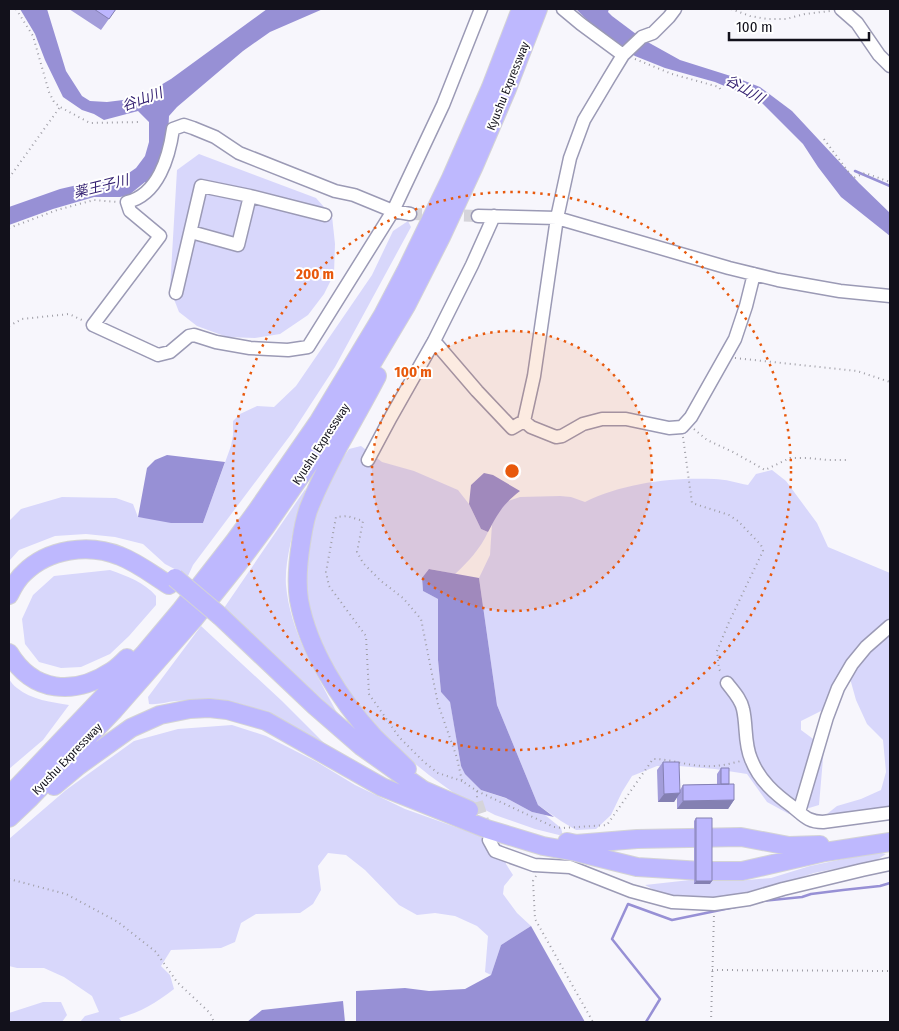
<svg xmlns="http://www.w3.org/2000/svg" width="899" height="1031" viewBox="0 0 899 1031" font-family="'Fira Sans Condensed','Noto Sans JP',sans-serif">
  <rect width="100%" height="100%" fill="#f7f6fc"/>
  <path fill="#d8d7fb" d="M 199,154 L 316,198 L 332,216 L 335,244 L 334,274 L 324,294 L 308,315 L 280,334 L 255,338 L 227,337 L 197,326 L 179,312 L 170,289 L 177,170 Z
    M 408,221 L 411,227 L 335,367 L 292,433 L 193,565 L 188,576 L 165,564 L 143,544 L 115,537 L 86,534 L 55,536 L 19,550 L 9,561 L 9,521 L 21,509 L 62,497 L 116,498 L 133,504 L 138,517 L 203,523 L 231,446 L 233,435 L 233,421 L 240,414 L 257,406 L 274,407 L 296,386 L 372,275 L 393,231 Z
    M 361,446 L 382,462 L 414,471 L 458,490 L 469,504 L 481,529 L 488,532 C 480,549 469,561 455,574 L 430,569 L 422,579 L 423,591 L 438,599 L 438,660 L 441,692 L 450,701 L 461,766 L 481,790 L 508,799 L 532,812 L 545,815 L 561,828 L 563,836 L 535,829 L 495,815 L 458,796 L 429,775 L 403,754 L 383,733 L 340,682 L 320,649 L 309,614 L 305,579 L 308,544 L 314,513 L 331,475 L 349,449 Z
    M 772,470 L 786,481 L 817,523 L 828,547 L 890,573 L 890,621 L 849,660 L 831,706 L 801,721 L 801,730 L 824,747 L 819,805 L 789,814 L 767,802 L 747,774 L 715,769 L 679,766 L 657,766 L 632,776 L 622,792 L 611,815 L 596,829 L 576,830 L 561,821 L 538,805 L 497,705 L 479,578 L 490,555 L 492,524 L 501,508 L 508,501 L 520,497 L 560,496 L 571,497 L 585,502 C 622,483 673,477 714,479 C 725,479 737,483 748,485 L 756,474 Z
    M 306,488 C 298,516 284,556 286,585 C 290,632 316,672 337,713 L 224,608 Z
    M 110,570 C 127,576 144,582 156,596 L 156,605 L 129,636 L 110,654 L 81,667 L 61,668 L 39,662 L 25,644 L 22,619 L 33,595 L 54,576 Z
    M 201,626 L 282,701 L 331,750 C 294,726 256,701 211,700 C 199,700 187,700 176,701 C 166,702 158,705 149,704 L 148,697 Z
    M 890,636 L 890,809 L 827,814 L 837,806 L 861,799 L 881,790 L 886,772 L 883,740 L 867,724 L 856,700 L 849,675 L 873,643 Z
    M 9,679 C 11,682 14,686 17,688 C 31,700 52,702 69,705 L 43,740 L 9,769 Z
    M 232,725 L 266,736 L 317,762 L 355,785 L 405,809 L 464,830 L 502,845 L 506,864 L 513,875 L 504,886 L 503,894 L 517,913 L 531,926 L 501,945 L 491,975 L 485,972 L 488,936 L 477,926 L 455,916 L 435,913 L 417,915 L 399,905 L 365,870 L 346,855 L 328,853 L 318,866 L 321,890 L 313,904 L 300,913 L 256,914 L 241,923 L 235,942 L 221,948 L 171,950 L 161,966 L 170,975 L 174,989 C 156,1003 141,1012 119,1018 L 122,1022 L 80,1022 L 85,1016 L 99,1012 L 92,996 L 64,977 L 44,968 L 17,968 L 9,966 L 9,839 L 66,790 L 134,741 L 178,729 Z
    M 876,852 L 886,854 L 875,861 L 814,873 L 724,903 L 692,899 L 658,892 L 645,885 L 690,880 L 737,881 L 771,878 L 810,866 Z
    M 43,1002 L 61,1002 L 67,1015 L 62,1022 L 9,1022 L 9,1013 Z"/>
  <path fill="#9790d5" d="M 20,9 L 47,9 L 66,71 L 82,96 L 90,101 L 107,102 L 123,100 L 144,95 L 171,79 L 267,9 L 323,9 L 270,32 L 243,51 L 177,107 L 169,116 L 168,136 L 163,158 L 149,184 L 145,182 L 129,195 L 120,197 L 94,197 L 53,209 L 9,225 L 9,207 L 60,189 L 86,183 L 112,181 L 123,177 L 136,168 L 145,156 L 149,142 L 149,122 L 138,111 L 104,120 L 94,114 L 82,110 L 63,97 L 45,60 L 35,34 Z
    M 576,9 L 609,9 L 608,12 L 612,16 L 644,40 L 680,60 L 737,78 L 760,87 L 792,111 L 859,183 L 890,213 L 890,236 L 841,197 L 818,167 L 803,144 L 760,101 L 715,82 L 665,68 L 635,56 L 600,33 Z
    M 167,455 L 225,462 L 203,523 L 171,523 L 138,517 L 147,468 L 155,460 Z
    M 484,473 L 493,475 L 520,491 C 502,505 499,512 488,532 L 481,529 L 469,504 L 471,485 Z
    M 429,569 L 479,578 L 497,705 L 538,805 L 554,817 L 532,812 L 506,798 L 481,790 L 465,774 L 461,766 L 450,702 L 441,692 L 438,660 L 438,599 L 423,591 L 422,578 Z
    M 531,926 L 585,1022 L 356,1022 L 356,991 L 405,988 L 429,991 L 465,989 L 491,975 L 501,945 Z
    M 343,1001 L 345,1022 L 247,1022 L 262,1010 Z"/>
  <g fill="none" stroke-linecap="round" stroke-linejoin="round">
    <path stroke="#9790d5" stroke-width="2.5" d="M 855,171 L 890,186
      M 762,901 L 802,897 L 811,894 L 843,890 L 880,886 L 890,883
      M 646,1022 L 660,999 L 612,939 L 628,904 L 672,920 L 735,907"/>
    <path stroke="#d5d4da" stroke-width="12" stroke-dasharray="12 6" stroke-linecap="butt" d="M 410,214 L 478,216
      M 477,802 L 487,833"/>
    <g stroke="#9b9ab5" stroke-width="15">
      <path id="minor" d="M 563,9 L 581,24 L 623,55
        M 841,9 L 857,23 L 879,55 L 890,66
        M 410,214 L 393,211 L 354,195 L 335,191 L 239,153 L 215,137 L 193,128 L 184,125 L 173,129 C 169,157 158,195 127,202 L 130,211 L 160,236 L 93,325 L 158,355 L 170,352 L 189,336 L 194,335 L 216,342 L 250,348 L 288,350 L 308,347 L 393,211 L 443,105 L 481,9
        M 478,216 L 557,218 L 729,268 L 778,280 L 840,291 L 890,296
        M 191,232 L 238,245 L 250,196
        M 176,293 L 201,186 L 250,196 L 325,215
        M 434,341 L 477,391 L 512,428 L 524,421 L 534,376 L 557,218 L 570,158 L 584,120 L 609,78 L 623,55 L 642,37 L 653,33 L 669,17 L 675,9
        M 524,421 L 531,427 L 556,437 L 562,436 L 583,424 L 602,419 L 626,419 L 669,428 L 682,427 L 691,417 L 735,339 L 746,306 L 754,274
        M 368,460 L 391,417 L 434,341 L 472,265 L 494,216
        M 727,683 C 733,691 741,699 743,709 C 747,726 744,743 751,759 C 759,780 775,794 793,807 C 804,816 808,822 823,822 L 890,813
        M 799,812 L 827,717 L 838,688 L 852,664 L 866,647 L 890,626
        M 489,840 L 495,851 L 534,865 L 570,867 L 631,891 L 672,902 L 714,904 L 749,899 L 783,889 L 862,870 L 890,864"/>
    </g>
    <g stroke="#d4d4d6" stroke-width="20">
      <path id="highway" d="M 377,376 C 365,399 352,422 339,445 C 329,464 319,483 311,503 C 305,515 303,530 301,543 C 298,562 296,581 299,600 C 308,650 340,700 374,737 C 385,748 396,758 407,769
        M 9,595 C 13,587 17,579 24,573 C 48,549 89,543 120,556 C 138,563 153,575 169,585
        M 220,616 L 315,706 L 361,746 L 423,790 L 469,810
        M 9,653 C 33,693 74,696 112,671 C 117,668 122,663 127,658
        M 54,786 L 78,766 L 131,728 L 160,715 L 190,709 L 209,708 L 227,710 L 266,721 L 382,787 L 487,829 L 543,846 L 576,852 L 637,867 L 702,871 L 742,871 L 825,852 L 890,842
        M 9,796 L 144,654 L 181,610 L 234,542 L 256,512 L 319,421 L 383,315 L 406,271 L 451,178 L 491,87 L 521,9
        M 9,818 L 29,799 L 114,710 L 193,620 L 237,565 L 266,526 L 331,432 L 406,306 L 441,237 L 474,166 L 507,89 L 538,9
        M 567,842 L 576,844 L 637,839 L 741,837 L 789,846 L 820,845"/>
    </g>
    <path stroke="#9f9ea6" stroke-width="2" stroke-dasharray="1 4" stroke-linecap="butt" d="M 16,9 L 33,36 L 49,92 L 54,102 L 60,107 L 90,123 L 139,122
      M 731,9 L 750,16 L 767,19 L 786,19 L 805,14 L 830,11
      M 635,59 L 672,74 L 719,87 L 722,92
      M 824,139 L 853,178 L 865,173 L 890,182
      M 9,178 L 60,107
      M 9,228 L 57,210 L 94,200 L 117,202
      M 9,326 L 22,319 L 69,314 L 84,321
      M 735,358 L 857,371 L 890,382
      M 694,429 L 707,440 L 733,452 L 765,470 L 790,458 L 808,458 L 828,460 L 846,460
      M 683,437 L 692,503 L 729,515 L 738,521 L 761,545 L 763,551 L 729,622 L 717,651 L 719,669 L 722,674
      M 462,781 L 438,773 L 424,762 L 399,737 L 369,694 L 366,636 L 329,586 L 326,572 L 336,517 L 347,516 L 363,521 L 357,552 L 363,563 L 381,581 L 403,598 L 421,619 L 438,704 L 457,758 L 462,781 L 477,791 L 477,799
      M 477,791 L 554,827 L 563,828 L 607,825 L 653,759 C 671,759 688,766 705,766 C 717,767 729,764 741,761
      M 536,876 L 533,881 L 535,919 L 593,1022
      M 9,879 L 66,894 L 118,922 L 156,952 L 177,982 L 210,1013 L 214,1022
      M 712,970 L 890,971
      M 711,1022 L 714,914"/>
    <use href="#minor" stroke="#fff" stroke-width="12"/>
    <use href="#highway" stroke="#beb8fe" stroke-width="18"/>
    <g stroke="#d4d4d6" stroke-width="20" stroke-linecap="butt">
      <path id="highway-bridge" d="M 175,578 L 220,616"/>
    </g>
    <use href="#highway-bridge" stroke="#beb8fe" stroke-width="18"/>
  </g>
  <path fill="#a39dda" d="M 69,9 L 116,9 L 101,30 Z
    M 663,762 L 680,790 L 683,785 L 717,784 L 717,774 L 721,768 L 729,784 L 734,800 L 728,809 L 677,809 L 677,797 L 674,802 L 658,802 L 657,770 Z
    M 696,818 L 710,884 L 694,884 L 694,821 Z"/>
  <path fill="#8480b2" d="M 680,793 L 674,802 L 658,802 L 664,794 Z
    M 734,800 L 728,809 L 677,809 L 683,801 Z
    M 696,881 L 712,881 L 710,884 L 694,884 Z"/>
  <path fill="#bdb7fe" stroke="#8480b2" d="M 94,9 L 116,9 L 109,19 Z
    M 663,762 L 679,762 L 680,793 L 664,794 Z
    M 721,768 L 729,768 L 729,784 L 721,784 Z
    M 734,784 L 734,800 L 683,801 L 683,785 Z
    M 696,818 L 712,818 L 712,881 L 696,881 Z"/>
  <circle cx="512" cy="471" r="140" fill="#e8590c" fill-opacity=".12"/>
  <g fill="none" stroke="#e8590c" stroke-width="2.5" stroke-dasharray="2.5 5">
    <circle cx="512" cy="471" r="140"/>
    <circle cx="512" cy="471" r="279"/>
  </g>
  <g text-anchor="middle" stroke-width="4" stroke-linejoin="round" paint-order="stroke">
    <g font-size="12" fill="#12111b" stroke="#fff">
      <text transform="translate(508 86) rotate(-68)" y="4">Kyushu Expressway</text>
      <text transform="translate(321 444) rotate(-57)" y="4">Kyushu Expressway</text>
      <text transform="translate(67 759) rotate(-46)" y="4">Kyushu Expressway</text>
    </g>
    <g font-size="14" font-style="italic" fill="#352272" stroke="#fff">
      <text transform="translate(745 89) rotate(30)" y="5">谷山川</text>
      <text transform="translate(142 99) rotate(-20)" y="5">谷山川</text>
      <text transform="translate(101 186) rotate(-14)" y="5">薬王子川</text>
    </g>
  </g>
  <circle cx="512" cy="471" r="8" fill="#e8590c" stroke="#fff" stroke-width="2.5"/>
  <g font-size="15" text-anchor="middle" font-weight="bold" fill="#e8590c" stroke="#fff" stroke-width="4" stroke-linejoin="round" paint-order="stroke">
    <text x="315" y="279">200 m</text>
    <text x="413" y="377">100 m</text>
  </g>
  <rect width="899" height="1031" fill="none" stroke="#12111b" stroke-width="20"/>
  <path d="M729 32v8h140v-8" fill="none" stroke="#12111b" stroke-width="2.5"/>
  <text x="736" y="32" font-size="15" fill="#12111b" stroke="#ffffff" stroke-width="4" paint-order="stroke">100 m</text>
</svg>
